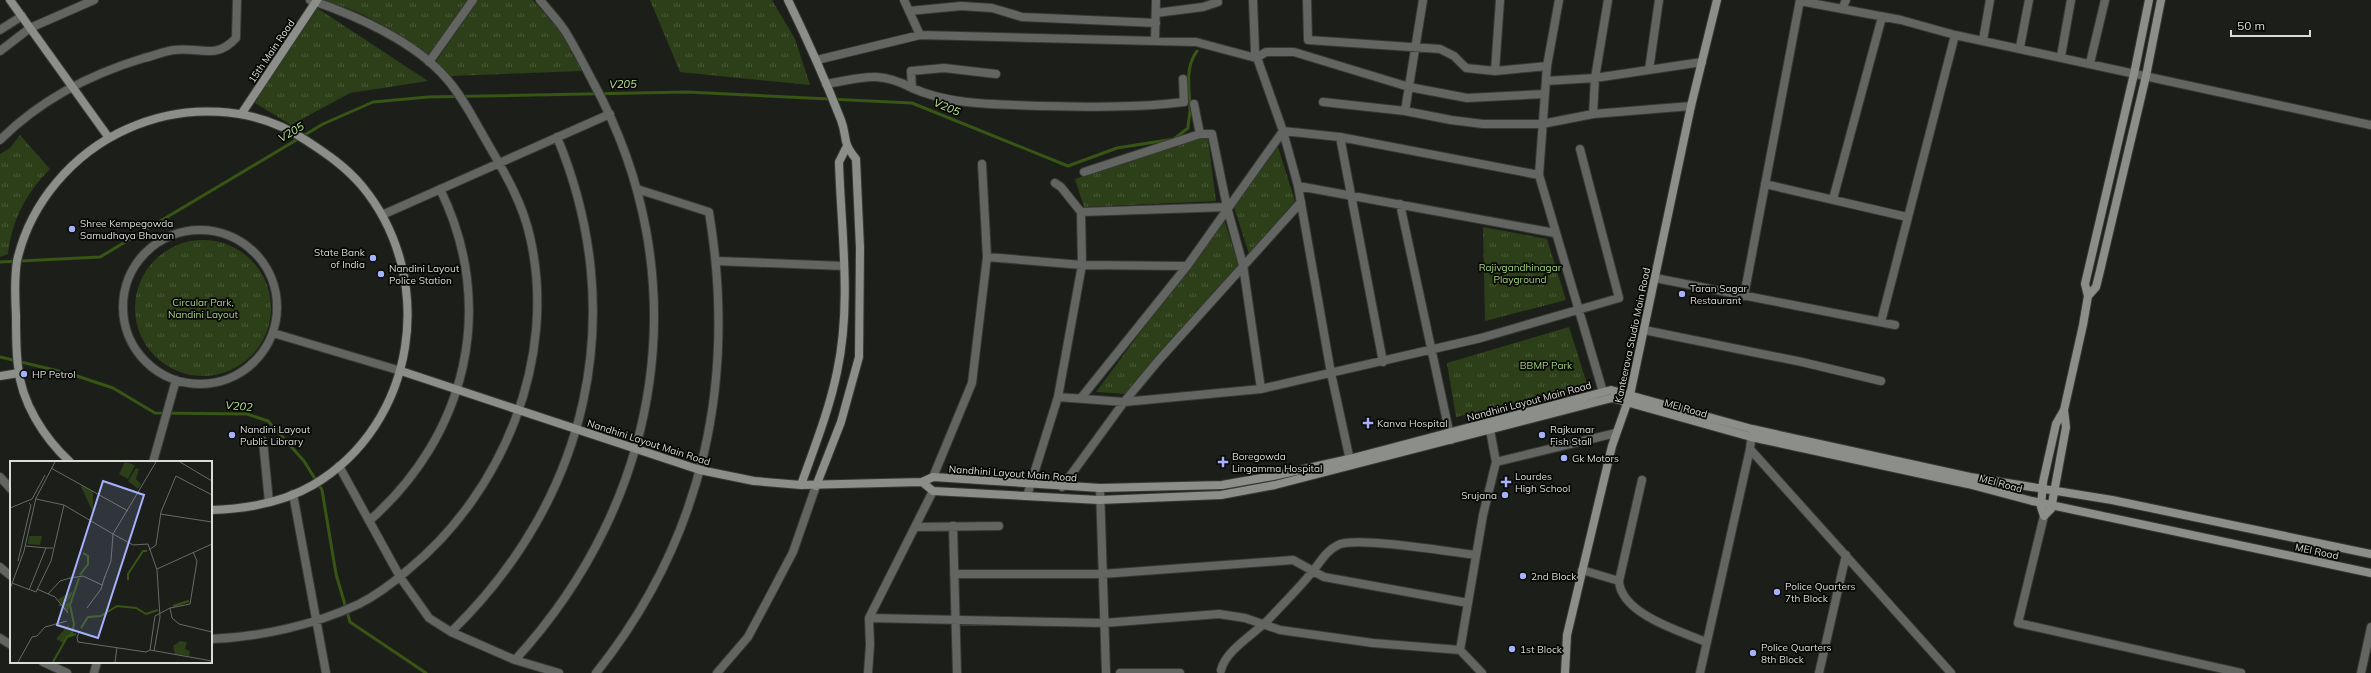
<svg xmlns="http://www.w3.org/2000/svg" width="2371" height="673" viewBox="0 0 2371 673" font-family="Mulish,sans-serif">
  <defs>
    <pattern id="grass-tufts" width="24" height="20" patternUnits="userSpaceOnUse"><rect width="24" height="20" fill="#2c3f18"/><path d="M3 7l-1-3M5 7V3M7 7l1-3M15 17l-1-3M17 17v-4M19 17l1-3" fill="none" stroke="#4a5a39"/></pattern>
  </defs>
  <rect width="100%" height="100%" fill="#1c1f19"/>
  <path fill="url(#grass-tufts)" d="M 319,0 L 468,0 L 426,59 C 394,30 362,9 319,0 Z
    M 478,0 L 533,0 L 559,30 L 582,71 L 452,76 L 435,63 Z
    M 650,0 L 772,0 L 795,39 L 810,85 L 680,72 Z
    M 314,6 L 428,81 L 350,93 L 291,125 L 255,103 Z
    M 20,135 L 50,169 C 25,194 12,221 8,254 L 0,257 L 0,154 L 10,148 Z
    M 1200,138 L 1208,139 L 1216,201 L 1084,207 L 1075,179 Z
    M 1278,147 L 1295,201 L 1249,254 L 1234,207 Z
    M 1224,220 L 1239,265 L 1127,394 L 1096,392 Z
    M 1483,227 L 1547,239 L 1566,300 L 1485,321 Z
    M135 308a68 68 0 1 1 136 0a68 68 0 1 1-136 0Z
    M 1569,327 L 1588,387 L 1456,417 L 1447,363 Z"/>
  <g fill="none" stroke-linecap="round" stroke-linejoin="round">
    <path stroke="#375515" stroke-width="3" d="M 0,262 L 100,257 L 323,124 L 373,102 L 428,97 L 687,92 L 912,103 L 1068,166 L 1117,148 L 1174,139 L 1188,128 C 1188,122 1190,116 1190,109 C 1190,89 1184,69 1197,51
      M 0,357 L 71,374 L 113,388 L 155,413 L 247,414 L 268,421 L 304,461 L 322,490 L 336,574 L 350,622 L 426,673"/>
    <g stroke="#373934" stroke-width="10">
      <path id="street" d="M 904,0 L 920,35
        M 1253,0 L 1255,52 L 1283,131 L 1298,186 L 1331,373 L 1351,465
        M 1307,0 L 1308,40 L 1440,49 L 1454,56 L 1466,68 L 1495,71 L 1547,66
        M 1800,1 L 1901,20 L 1955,35 L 2371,125
        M 1842,9 L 1846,0
        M 909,11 L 961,6 L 992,8 L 1022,17 L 1156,23
        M 1156,13 L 1203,7 L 1218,2
        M 0,30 L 22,16
        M 1983,40 L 1990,0
        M 1155,41 L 1156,0
        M 2020,47 L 2029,0
        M 0,51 L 30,28 L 94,0
        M 2061,56 L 2071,0
        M 817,60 L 920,35 L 1196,42 L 1256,58 L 1266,52 L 1294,52 L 1409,87 L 1467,98 L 1544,94
        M 429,62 L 473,0
        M 2090,63 L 2105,0
        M 1649,70 L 1659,0
        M 1495,71 L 1500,0
        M 996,74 L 944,68 L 911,71 L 912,88 C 952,106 998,104 1041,106 C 1089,107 1136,108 1184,102 L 1183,79
        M 1546,81 L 1595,78 L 1702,62
        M 826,84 C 862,78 878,70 912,88
        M 1323,102 L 1405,111 L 1451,120 L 1483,124 L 1542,124 L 1593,114 L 1691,106
        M 1194,104 L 1200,134
        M 1405,111 L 1423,0
        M 1593,114 L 1595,78 L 1608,0
        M 1340,137 L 1383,362
        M 0,140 C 39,101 91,74 144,58 C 154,56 164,51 174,50 C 199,46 215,61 236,38 L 237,0
        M 1084,172 L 1200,134 L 1212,134 L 1227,207 L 1243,265 L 1261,389
        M 1539,175 L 1547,66 L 1559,0
        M 1765,184 L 1907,217
        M 1298,186 L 1555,233
        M 1833,199 L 1882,17
        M 1400,204 L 1451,440
        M 1081,212 L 1227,207
        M 382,215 L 610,114
        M123 307a77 77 0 1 1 154 0a77 77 0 1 1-154 0Z
        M 987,257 L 1082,265 L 1187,266
        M 716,261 L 844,266
        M 1655,278 L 1895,325
        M 1744,296 L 1800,0
        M 1881,322 L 1955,35
        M 1644,330 L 1802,362 L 1881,381
        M 273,333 L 401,371
        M 1058,397 L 1124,402 L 1261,389 L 1481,338 L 1619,298 L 1580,149
        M 1081,398 L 1187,266 L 1283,131 L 1340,137 L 1539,175 L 1603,392
        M 1490,430 L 1496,462
        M 1752,432 L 1750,449 L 1951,673
        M 263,441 L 269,502
        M 153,462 L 176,380
        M 339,466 L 400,577 L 429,618 L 451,632 L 515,660 L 559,673
        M 0,477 L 11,489
        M 933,477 L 972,383 L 987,257 L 982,164
        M 1642,480 L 1619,581 C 1621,614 1680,631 1706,642
        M 1062,487 L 1124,402 L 1158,361 L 1301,202
        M 1100,488 L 1106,673
        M 293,494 L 326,673
        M 1027,496 L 1058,397 L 1082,265 L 1081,212 L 1061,187 L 1055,183
        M 2044,516 L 2018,623 L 2241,673
        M 369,521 C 466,436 498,307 440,189
        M 953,526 L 957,673
        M 915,527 L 999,526
        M 0,567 L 11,576
        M 1582,570 L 1619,581
        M 954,574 L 1102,574 L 1293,560 L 1324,577 L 1468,603
        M 869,618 L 1104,623 L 1219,614 L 1245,618 L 1280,630 L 1373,643 L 1460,650
        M 451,632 C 588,499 631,315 557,137
        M 0,638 L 11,645
        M 211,639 C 261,637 314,625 359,604 C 377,595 394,582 409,569 C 503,492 558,358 530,237 C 523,204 505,173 488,144 C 475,122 463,97 446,78 C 414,41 355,15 310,0
        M 515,660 C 663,499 699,276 593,82 C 584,65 575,47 565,31 C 558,20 548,10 540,0
        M 43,662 L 67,673
        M 1221,670 C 1226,650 1253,635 1268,620 C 1283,604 1299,588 1313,571 C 1321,561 1326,551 1338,545 C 1356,536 1451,552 1476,555
        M 94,673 L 97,662
        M 596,673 C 704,538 737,380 709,212 L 637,189
        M 717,673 L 748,637 L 772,592 L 793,552 L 816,486
        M 868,673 L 870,645 L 869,618 L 933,491
        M 1120,673 L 1180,673
        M 1482,673 L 1460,650 L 1483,515 L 1496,462 L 1616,433
        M 1700,673 L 1750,449
        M 1819,673 L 1846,555
        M 2361,673 L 2371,627"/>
    </g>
    <g stroke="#373934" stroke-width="10">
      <path id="secondary" d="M 10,0 L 109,138
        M 788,0 C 807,39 825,79 841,120 C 848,138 841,141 856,159 L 860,248 L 859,357 L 841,422 L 816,486
        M 242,113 L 317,0
        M 2088,296 L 2096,287 L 2100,271 L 2146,76 L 2161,0
        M 401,371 L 700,470 L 754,481 L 801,485 L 922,482 L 933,477 L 1100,488 L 1222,485 L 1273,476 L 1349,459 L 1611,390 L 1752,429 L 1970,477 L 2112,500 L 2371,554
        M 0,376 L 19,373
        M 2064,410 L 2066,427 L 2051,509 L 2044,516 L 2041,507 L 2043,482 L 2056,424 L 2064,410 L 2083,325 L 2088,296 L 2085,284 L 2134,74 L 2149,0
        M 70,462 C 44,438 21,402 18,366 C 16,350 16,333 16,316 C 15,298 14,280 17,261 C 30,203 73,153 127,129 C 184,103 254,105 307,141 C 327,154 346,167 362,186 C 438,278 417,424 313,485 C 282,503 245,509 211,510
        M 922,482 L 933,491 L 1099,500 L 1221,495 L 1275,485 L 1612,398 L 1751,437 L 1968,484 L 2032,501 L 2371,573
        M 801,485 C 814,448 829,411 837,372 C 852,303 841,231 839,162 L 846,148
        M 1565,673 L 1567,635 L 1612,446 L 1630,395 L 1691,106 L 1717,0"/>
    </g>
    <use href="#street" stroke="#636562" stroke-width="8"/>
    <use href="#secondary" stroke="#8b8e89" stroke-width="8"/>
  </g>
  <g fill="#a6b1fc" stroke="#070806" stroke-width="1.5">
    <circle cx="72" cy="229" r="4"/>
    <circle cx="373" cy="258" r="4"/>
    <circle cx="381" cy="274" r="4"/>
    <circle cx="1682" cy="294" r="4"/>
    <circle cx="24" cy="374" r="4"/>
    <path d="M1366 417h4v4h4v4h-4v4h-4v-4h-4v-4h4z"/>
    <circle cx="232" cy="435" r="4"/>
    <circle cx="1542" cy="435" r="4"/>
    <circle cx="1564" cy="458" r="4"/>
    <path d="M1221 456h4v4h4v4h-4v4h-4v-4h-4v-4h4z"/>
    <path d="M1504 476h4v4h4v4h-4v4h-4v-4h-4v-4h4z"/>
    <circle cx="1505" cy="495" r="4"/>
    <circle cx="1523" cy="576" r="4"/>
    <circle cx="1777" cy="592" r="4"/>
    <circle cx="1512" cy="649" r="4"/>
    <circle cx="1753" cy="653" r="4"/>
  </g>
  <g text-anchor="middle" stroke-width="3.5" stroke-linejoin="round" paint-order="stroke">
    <g font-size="10" fill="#dadcd8" stroke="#070806">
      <text transform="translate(271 51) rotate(-56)" y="4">15th Main Road</text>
      <text transform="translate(1632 335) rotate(-78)" y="4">Kanteerava Studio Main Road</text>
      <text transform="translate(1529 401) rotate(-15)" y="4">Nandhini Layout Main Road</text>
      <text transform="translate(1686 408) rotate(16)" y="4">MEI Road</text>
      <text transform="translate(649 442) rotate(18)" y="4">Nandhini Layout Main Road</text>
      <text transform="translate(1013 473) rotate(4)" y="4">Nandhini Layout Main Road</text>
      <text transform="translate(2001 483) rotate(15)" y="4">MEI Road</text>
      <text transform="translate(2317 551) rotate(12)" y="4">MEI Road</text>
    </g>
    <g font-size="10" fill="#dadcd8" stroke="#070806" text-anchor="start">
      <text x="80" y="227">Shree Kempegowda<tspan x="80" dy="12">Samudhaya Bhavan</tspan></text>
      <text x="365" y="256" text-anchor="end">State Bank<tspan x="365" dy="12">of India</tspan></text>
      <text x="389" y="272">Nandini Layout<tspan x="389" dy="12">Police Station</tspan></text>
      <text x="1690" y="292">Taran Sagar<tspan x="1690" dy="12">Restaurant</tspan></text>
      <text x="32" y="378">HP Petrol</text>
      <text x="1377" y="427">Kanva Hospital</text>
      <text x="240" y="433">Nandini Layout<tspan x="240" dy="12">Public Library</tspan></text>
      <text x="1550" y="433">Rajkumar<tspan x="1550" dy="12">Fish Stall</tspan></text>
      <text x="1232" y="460">Boregowda<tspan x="1232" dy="12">Lingamma Hospital</tspan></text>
      <text x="1572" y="462">Gk Motors</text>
      <text x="1515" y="480">Lourdes<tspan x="1515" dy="12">High School</tspan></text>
      <text x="1497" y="499" text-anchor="end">Srujana</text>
      <text x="1531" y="580">2nd Block</text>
      <text x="1785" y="590">Police Quarters<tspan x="1785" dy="12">7th Block</tspan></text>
      <text x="1761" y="651">Police Quarters<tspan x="1761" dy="12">8th Block</tspan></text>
      <text x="1520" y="653">1st Block</text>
    </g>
    <g font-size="10" fill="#a6d57c" stroke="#070806">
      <text x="1520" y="271">Rajivgandhinagar<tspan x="1520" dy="12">Playground</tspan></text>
      <text x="203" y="306">Circular Park,<tspan x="203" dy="12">Nandini Layout</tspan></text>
      <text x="1546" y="369">BBMP Park</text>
    </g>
    <g font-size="11" font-style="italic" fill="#bae990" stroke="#070806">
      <text transform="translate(623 84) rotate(-1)" y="4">V205</text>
      <text transform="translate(947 107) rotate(22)" y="4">V205</text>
      <text transform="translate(291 132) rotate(-31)" y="4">V205</text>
      <text transform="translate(239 406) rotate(5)" y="4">V202</text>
    </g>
  </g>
  <g transform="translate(10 461)">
    <rect width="202" height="202" fill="#1c1f19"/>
    <path d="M 115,1 L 125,4 L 118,18 L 109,13 ZM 126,7 L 129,8 L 126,18 L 131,23 L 128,28 L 118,20 ZM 19,75 L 32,75 L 30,84 L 18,83 ZM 63,130 L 60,138 L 53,145 L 60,140 L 58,151 L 52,145 L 48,145 L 50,142 L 48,138 ZM 58,164 L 62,171 L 53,182 L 46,178 ZM 170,180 L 177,181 L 175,188 L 180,190 L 179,195 L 165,193 L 163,185 Z" fill="#2c3f18"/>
    <path d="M 72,25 L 83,31 L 83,51 L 71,26 Z" fill="#2c3f18"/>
    <path fill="none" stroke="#375515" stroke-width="2" d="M 70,114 L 78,103 L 78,95 L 73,92M 118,119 L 118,113 L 133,90 L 137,90M 163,145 L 179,140M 71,167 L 78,156 L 91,155 L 107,145 L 126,147 L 136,153 L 148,149M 58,175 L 62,173 L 64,163 L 60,144 L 69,117M 43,201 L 57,176 L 66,173"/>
    <path fill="none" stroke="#686b65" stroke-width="1" d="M 170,1 L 202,20M 41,7 L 118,50M 26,38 L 54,44 L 103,73 L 101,100 L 94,118M 0,47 L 22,38 L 35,14M 150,53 L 202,61M 16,85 L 36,87M 139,89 L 146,84 L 151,51 L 166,15 L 202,34M 8,100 L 21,44 L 19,42M 147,108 L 202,83M 2,122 L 26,131 L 41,100 L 54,44M 0,128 L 14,90 L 26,37 L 45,1M 27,128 L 45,136 L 58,152M 19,129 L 36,87 L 43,87M 38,133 L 50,120 L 60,117 L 73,115 L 92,124M 77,147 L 91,128 L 95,115M 160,147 L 162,157 L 169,163 L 202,171M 70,170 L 67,176 L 68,181 L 136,191 L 140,189 L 202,200M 140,189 L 145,155 L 160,147 L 180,143 L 187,100 L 183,91M 144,190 L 150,156 L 147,109 L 138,83 L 123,84 L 103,73 L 146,1M 8,201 L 22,176 L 27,175 L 35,166 L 57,160M 105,201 L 107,186"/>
    <path fill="#a6b1fc" fill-opacity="0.15" stroke="#a6b1fc" stroke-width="2" d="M 93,20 L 134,34 L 88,177 L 47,164 Z"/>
    <rect width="202" height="202" fill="none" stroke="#dadcd8" stroke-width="2"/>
  </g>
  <path d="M2231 30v6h79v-6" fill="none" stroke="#dadcd8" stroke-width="2"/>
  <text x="2237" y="30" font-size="12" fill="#dadcd8" stroke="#070806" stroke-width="3" paint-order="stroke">50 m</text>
</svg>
